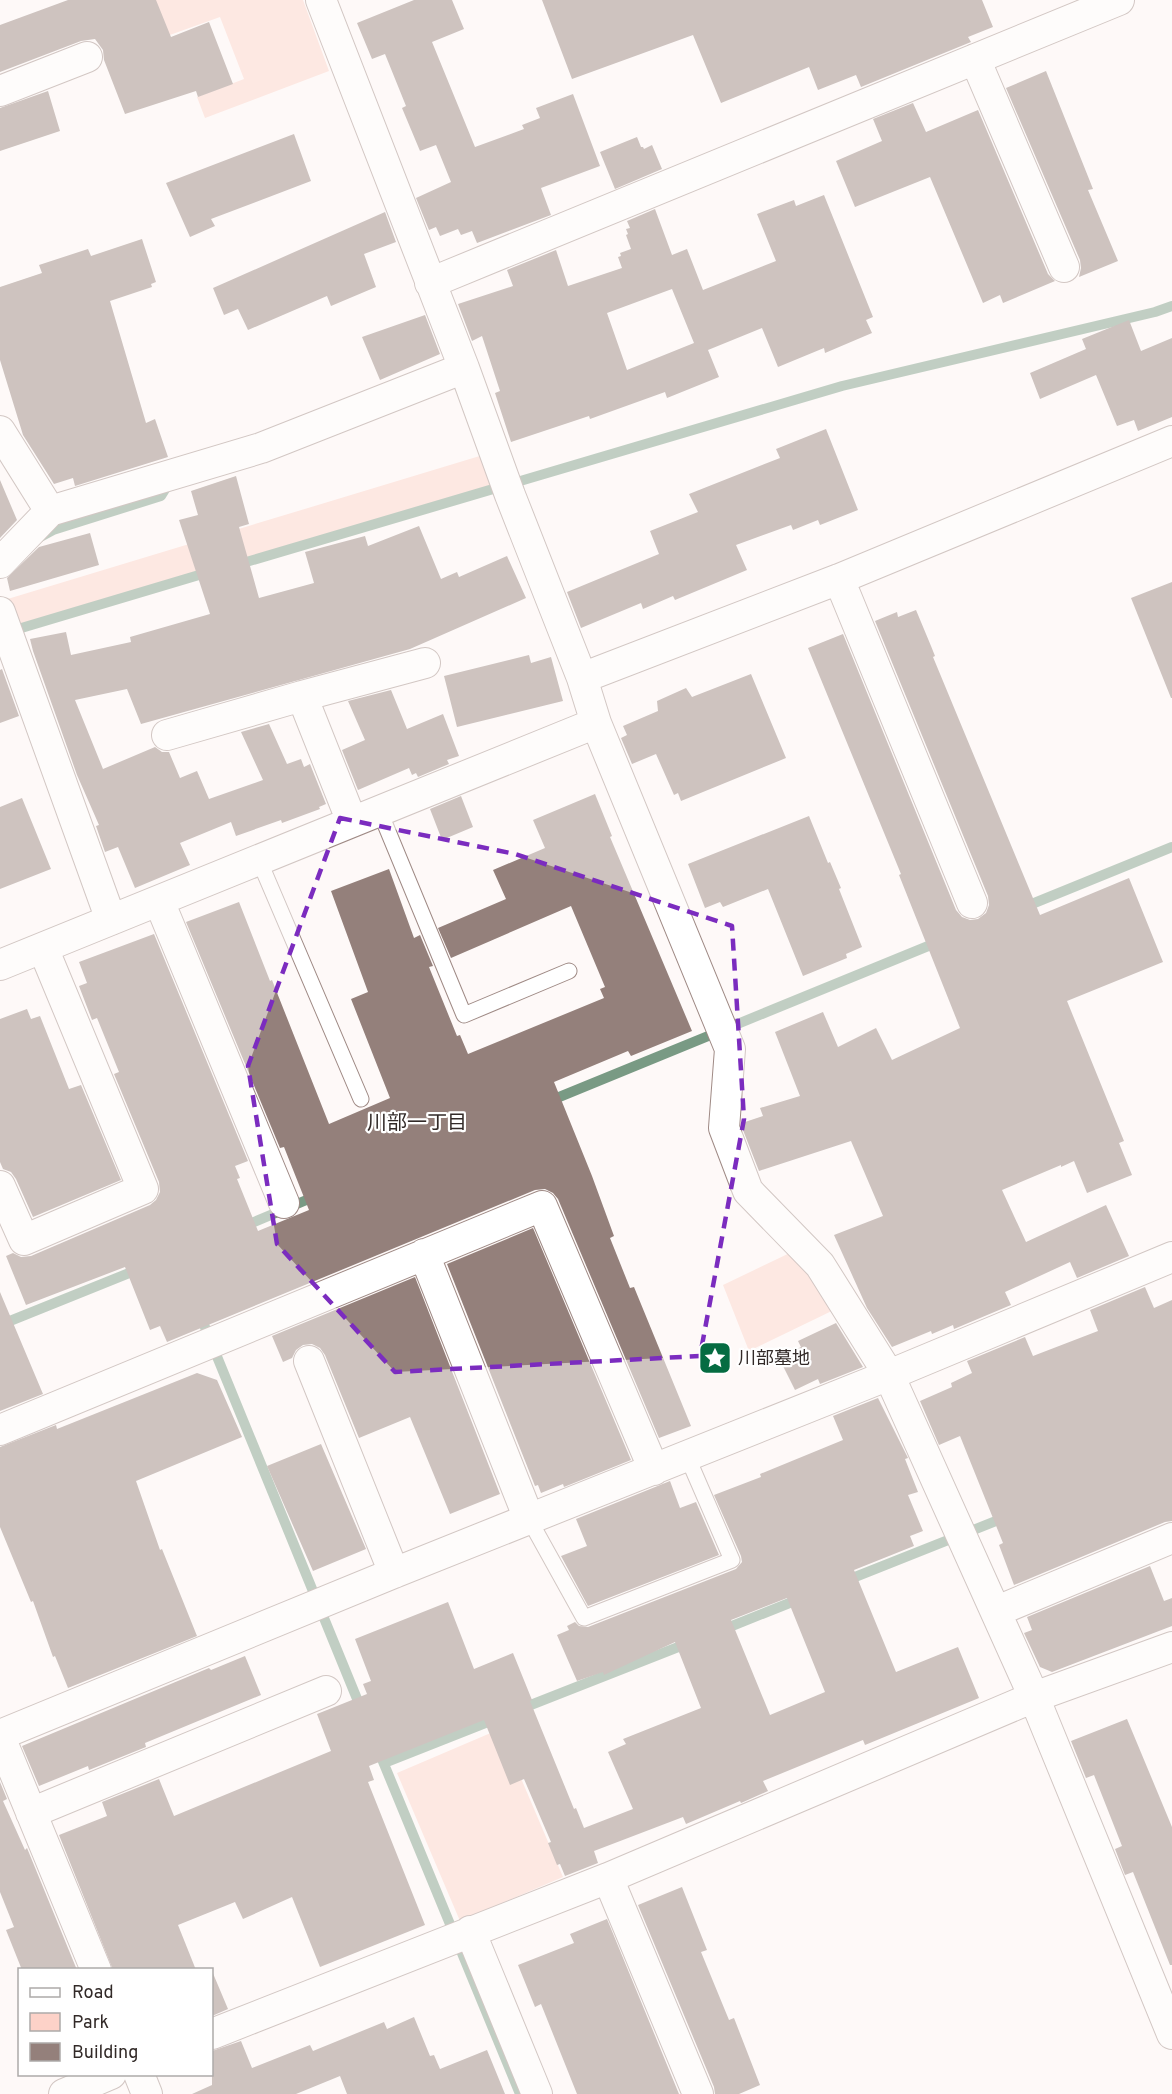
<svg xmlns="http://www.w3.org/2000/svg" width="1172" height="2094" viewBox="0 0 1172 2094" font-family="Overpass,'Noto Sans JP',sans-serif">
  <rect width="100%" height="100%" fill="#fef9f8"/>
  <path fill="#fdd2c8" d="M 156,0 L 303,0 L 329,71 L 205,118 L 197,97 L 244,79 L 220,17 L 167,36 L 153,1 Z
    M 483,455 L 497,484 L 10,628 L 1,601 Z
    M 796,1250 L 840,1307 L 749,1351 L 723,1285 Z
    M 500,1729 L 563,1877 L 460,1921 L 397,1773 Z"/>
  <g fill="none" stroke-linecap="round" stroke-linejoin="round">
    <path stroke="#799a84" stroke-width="10" d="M 40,537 L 53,530 L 161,496 L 169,483
      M 236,565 L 842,386 L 1155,312 L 1172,306
      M 8,632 L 209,572
      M 1022,908 L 1172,847
      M 547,1102 L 938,942
      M 242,1227 L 316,1196
      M 200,1315 L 362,1711
      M 0,1325 L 139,1269
      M 845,1581 L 1006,1517
      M 722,1630 L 802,1598
      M 518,1710 L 691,1642
      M 377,1747 L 520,2094
      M 384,1763 L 498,1718"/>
  </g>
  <path fill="#94807b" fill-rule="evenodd" d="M 68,0 L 156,0 L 171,37 L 209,22 L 233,84 L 198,97 L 196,91 L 125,114 L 104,60 L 103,50 L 95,39 L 81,41 L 0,72 L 0,25 Z
    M 414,0 L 452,0 L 464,29 L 432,42 L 475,147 L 524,129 L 522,125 L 540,118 L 536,108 L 573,94 L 600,166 L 541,188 L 551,215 L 477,243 L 472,231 L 461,235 L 458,229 L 440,236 L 436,227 L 429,230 L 416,198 L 451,182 L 436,145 L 420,151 L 402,108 L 406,106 L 385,54 L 372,59 L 357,23 Z
    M 542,0 L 982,0 L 993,27 L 968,37 L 971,42 L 861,87 L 856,75 L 818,90 L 809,67 L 721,103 L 693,35 L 572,79 Z
    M 1046,71 L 1093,189 L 1088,190 L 1118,261 L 1079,277 L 1081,268 L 1080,260 L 1006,88 Z
    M 48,91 L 60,131 L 0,151 L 0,108 Z
    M 913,103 L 926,132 L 978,110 L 1048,274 L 1055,281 L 1003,303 L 1000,295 L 983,303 L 930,177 L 855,207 L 836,161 L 882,141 L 873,119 Z
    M 294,134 L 311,181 L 211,219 L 215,226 L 190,237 L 166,183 Z
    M 637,137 L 641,147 L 643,147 L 644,149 L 652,145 L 662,169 L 615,189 L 600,152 Z
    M 824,195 L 873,317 L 866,320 L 872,333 L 825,353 L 824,348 L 778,367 L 762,328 L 708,350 L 719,377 L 667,398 L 665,392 L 590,419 L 589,416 L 511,442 L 495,393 L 500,391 L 482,336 L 472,341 L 458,304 L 513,286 L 507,270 L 556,250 L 568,286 L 622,268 L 618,257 L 621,256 L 620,253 L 631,249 L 626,235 L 628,234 L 626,229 L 630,228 L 627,221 L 655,209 L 672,255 L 687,249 L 703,290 L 776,261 L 757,214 L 794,200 L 796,206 ZM 672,289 L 694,343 L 627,370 L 607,313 Z
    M 385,212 L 396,242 L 364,254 L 376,287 L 331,306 L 327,296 L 248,330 L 238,309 L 224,315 L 213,288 Z
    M 142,239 L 156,282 L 151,284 L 152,287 L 110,301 L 146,423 L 155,419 L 168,457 L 75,486 L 73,478 L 54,484 L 23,435 L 0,360 L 0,287 L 42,273 L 39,265 L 88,249 L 91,256 Z
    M 425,315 L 440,354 L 380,380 L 362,337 Z
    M 1129,320 L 1141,351 L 1172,338 L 1172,417 L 1138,431 L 1134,420 L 1117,426 L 1096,375 L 1040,399 L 1030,373 L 1086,349 L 1082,339 Z
    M 826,429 L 858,510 L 820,525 L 818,520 L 793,530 L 791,525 L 736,545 L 747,570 L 675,600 L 673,596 L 643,609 L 641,603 L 581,628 L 567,592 L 659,554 L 650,531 L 698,512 L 689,494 L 780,458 L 776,449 Z
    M 236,476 L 249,524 L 239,527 L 259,598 L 314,583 L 305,552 L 365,536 L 368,546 L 419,526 L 441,579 L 457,572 L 459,577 L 507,556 L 526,598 L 410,649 L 141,724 L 127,689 L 75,700 L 103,769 L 155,747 L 162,752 L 169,752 L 180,778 L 197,771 L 209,799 L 263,780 L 241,732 L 269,724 L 287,764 L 301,759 L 304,767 L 310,764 L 326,804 L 319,807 L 320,809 L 282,823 L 281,820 L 236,836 L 231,822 L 180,843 L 190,865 L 135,888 L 118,847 L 105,852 L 96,826 L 99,825 L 77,775 L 33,651 L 30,639 L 66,632 L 71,655 L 131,642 L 130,637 L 210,614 L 179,520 L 198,515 L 191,491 Z
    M 0,480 L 17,520 L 0,538 Z
    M 90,533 L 99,565 L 10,591 L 7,578 L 39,547 Z
    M 1172,582 L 1172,698 L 1171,698 L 1131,598 Z
    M 916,610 L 931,646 L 935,656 L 933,657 L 1040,915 L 1129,878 L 1163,962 L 1067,1001 L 1124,1141 L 1119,1143 L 1132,1175 L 1087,1193 L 1074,1161 L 1061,1167 L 1061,1165 L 1002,1190 L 1026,1242 L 1106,1205 L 1129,1256 L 1077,1278 L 1070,1262 L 1005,1292 L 1011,1305 L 954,1329 L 953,1325 L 932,1334 L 931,1331 L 892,1347 L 867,1308 L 834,1235 L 883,1216 L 851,1141 L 759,1171 L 741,1125 L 742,1123 L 763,1116 L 760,1108 L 800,1096 L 775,1032 L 823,1012 L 838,1047 L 876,1028 L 892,1060 L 960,1028 L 899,875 L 901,874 L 808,648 L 843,634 L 956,910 L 962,917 L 970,920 L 978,919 L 986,913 L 989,905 L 988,896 L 875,621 L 897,612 L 898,617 Z
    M 529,655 L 531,663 L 551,657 L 563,701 L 457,727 L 444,676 Z
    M 2,669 L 19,716 L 0,723 L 0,670 Z
    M 751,674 L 786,758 L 681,801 L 678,793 L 674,795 L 656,754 L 632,764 L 621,738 L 627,735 L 623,726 L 658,711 L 657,701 L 686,688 L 692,697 Z
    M 391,690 L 407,729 L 443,714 L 459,756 L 447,760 L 449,764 L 418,777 L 416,773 L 412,775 L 409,768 L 358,790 L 342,750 L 365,740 L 348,701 Z
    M 595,794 L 612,836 L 610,837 L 692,1031 L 631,1056 L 628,1051 L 554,1082 L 592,1176 L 614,1236 L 610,1238 L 630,1288 L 634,1287 L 691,1426 L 659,1438 L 558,1199 L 553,1193 L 545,1189 L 535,1190 L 167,1342 L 160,1326 L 150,1330 L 125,1267 L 26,1305 L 6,1256 L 13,1253 L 21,1257 L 31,1256 L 150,1205 L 156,1200 L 160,1192 L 159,1182 L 114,1074 L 119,1072 L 97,1018 L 92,1020 L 79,986 L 87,983 L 79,962 L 154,934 L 248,1161 L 235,1166 L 240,1178 L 237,1179 L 258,1231 L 309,1210 L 284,1147 L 280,1148 L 186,922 L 239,902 L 270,981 L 272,980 L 329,1124 L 390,1098 L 351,999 L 368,992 L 331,891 L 389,869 L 414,938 L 420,935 L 433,966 L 429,967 L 457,1036 L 460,1035 L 468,1054 L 604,998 L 600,989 L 605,987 L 571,906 L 451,958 L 438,928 L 506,899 L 493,870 L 545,848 L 533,820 Z
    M 461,796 L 473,827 L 442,840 L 430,809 Z
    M 22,798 L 51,869 L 0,889 L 0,807 Z
    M 809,816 L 828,863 L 830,862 L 841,888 L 839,889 L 862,947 L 846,954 L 847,958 L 803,976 L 768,889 L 723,907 L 720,902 L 705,908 L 688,864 Z
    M 27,1009 L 31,1019 L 40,1016 L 69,1089 L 81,1085 L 121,1180 L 33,1217 L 16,1179 L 11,1172 L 3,1169 L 0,1162 L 0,1019 Z
    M 533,1228 L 631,1460 L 564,1487 L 563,1484 L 541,1493 L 538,1485 L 535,1486 L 447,1264 Z
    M 415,1277 L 500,1494 L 450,1514 L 410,1417 L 359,1438 L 325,1355 L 320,1348 L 312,1344 L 303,1345 L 296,1350 L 292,1358 L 283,1362 L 272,1336 Z
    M 1145,1287 L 1154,1308 L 1172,1300 L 1172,1521 L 1165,1522 L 1014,1585 L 999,1545 L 1003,1543 L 960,1436 L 939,1445 L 920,1401 L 952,1387 L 951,1383 L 972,1373 L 967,1361 L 1025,1337 L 1033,1356 L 1098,1331 L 1090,1310 Z
    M 0,1292 L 43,1394 L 0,1411 Z
    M 836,1323 L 863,1367 L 820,1384 L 818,1379 L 795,1390 L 783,1366 L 793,1361 L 789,1353 L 801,1347 L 798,1341 Z
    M 197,1373 L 217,1380 L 242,1437 L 136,1481 L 160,1550 L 162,1549 L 197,1636 L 68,1688 L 55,1656 L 53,1657 L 33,1601 L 31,1602 L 0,1527 L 0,1447 L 56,1425 L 57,1429 Z
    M 878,1398 L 908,1458 L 905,1459 L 918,1492 L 908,1495 L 923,1531 L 910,1536 L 914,1546 L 854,1570 L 896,1672 L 958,1647 L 979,1698 L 865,1745 L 863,1740 L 763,1781 L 768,1791 L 741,1803 L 740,1801 L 686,1824 L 683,1817 L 594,1851 L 598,1863 L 565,1876 L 560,1864 L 557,1865 L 548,1843 L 551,1842 L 524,1779 L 510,1785 L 484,1720 L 369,1766 L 374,1780 L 368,1782 L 425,1925 L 320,1967 L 292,1897 L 243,1919 L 235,1902 L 178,1925 L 196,1970 L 113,1970 L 59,1835 L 107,1816 L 102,1802 L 159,1779 L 174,1816 L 331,1751 L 317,1714 L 367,1694 L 363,1684 L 371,1681 L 355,1639 L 448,1602 L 474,1669 L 513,1653 L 532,1700 L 530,1701 L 574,1809 L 576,1808 L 584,1828 L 633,1809 L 608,1752 L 626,1744 L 623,1739 L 701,1708 L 675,1642 L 604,1675 L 603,1672 L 577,1681 L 557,1635 L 569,1630 L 567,1626 L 575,1622 L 579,1626 L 588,1627 L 736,1569 L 742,1562 L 741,1556 L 714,1495 L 761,1477 L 760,1474 L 843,1440 L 833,1416 ZM 787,1598 L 825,1692 L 770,1715 L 731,1620 Z
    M 321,1444 L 366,1549 L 313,1571 L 267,1466 Z
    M 670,1481 L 680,1508 L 696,1502 L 719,1555 L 588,1606 L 561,1556 L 587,1546 L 576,1519 Z
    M 1150,1566 L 1164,1601 L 1172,1598 L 1172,1626 L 1052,1672 L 1040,1667 L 1024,1633 L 1032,1630 L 1027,1617 Z
    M 245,1656 L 261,1695 L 145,1743 L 146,1747 L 89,1770 L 88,1766 L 39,1786 L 22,1746 L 209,1668 L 211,1670 Z
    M 1127,1719 L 1172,1827 L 1172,1965 L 1170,1965 L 1133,1872 L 1125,1875 L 1115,1849 L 1122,1846 L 1094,1775 L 1086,1778 L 1071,1741 Z
    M 0,1782 L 7,1799 L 3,1801 L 25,1850 L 27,1848 L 77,1970 L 22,1970 L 6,1930 L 14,1927 L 0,1892 Z
    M 682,1887 L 707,1950 L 701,1952 L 729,2020 L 734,2018 L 760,2085 L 739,2094 L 715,2094 L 714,2087 L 638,1905 Z
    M 607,1919 L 679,2094 L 577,2094 L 541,2004 L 535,2007 L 518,1965 L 574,1943 L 570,1934 Z
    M 212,1971 L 228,2009 L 212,2016 Z
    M 414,2017 L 430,2056 L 434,2055 L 440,2069 L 487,2050 L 505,2094 L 347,2094 L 340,2076 L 296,2094 L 192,2094 L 212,2085 L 212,2051 L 241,2041 L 252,2068 L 310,2045 L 313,2051 L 384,2022 L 387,2029 Z"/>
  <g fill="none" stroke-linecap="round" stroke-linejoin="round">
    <g stroke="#9f8a85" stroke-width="17">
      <path id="lane" d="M 380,812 L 464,1015 L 569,971
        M 259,860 L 361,1099
        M 529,1519 L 584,1618 L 732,1560 L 687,1456"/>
    </g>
    <g stroke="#9f8a85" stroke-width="32">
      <path id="street" d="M 321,0 L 464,368 L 510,495 L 582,678 L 596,723 L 730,1049 L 724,1128 L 748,1191 L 820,1265 L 889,1375 L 1034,1697 L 1172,2034
        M 975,59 L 1064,267
        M 0,91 L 87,57
        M 430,283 L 1119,0
        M 0,431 L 50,511
        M 0,563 L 50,511 L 261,448 L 464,368
        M 839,579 L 972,903
        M 0,612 L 111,920
        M 582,678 L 839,579 L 1172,441
        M 302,696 L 425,663
        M 167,735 L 302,696 L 352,822
        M 159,901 L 284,1203
        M 0,965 L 596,723
        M 0,1186 L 24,1240 L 143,1189 L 43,948
        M 424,1254 L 529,1519
        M 309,1361 L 394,1573
        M 0,1430 L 542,1206 L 654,1470
        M 997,1611 L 1172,1538
        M 0,1735 L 394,1573 L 889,1375 L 1172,1257
        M 0,1737 L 96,1970
        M 31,1813 L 326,1691
        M 608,1878 L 698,2094
        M 470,1931 L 537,2094
        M 212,2034 L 608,1878 L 1034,1697 L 1172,1647
        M 139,2074 L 147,2094
        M 64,2094 L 111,2074"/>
    </g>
    <use href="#lane" stroke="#fff" stroke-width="15"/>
    <use href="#street" stroke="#fff" stroke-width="30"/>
  </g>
  <path d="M0 0H1172V2094H0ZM 340,818 L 515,854 L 732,926 L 744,1119 L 700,1356 L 395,1372 L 277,1244 L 248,1066 Z" fill="#fef9f8" fill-opacity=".55" fill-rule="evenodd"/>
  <path fill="none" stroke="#7b2cbf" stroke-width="4.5" stroke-dasharray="12 8" stroke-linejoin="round" d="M 340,818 L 515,854 L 732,926 L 744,1119 L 700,1356 L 395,1372 L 277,1244 L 248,1066 Z"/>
  <defs>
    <g id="sight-square" transform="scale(1.725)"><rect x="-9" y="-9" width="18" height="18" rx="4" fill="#056c42" stroke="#fff"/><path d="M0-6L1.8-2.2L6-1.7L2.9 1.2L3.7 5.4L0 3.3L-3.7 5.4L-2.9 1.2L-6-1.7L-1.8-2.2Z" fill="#fff"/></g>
  </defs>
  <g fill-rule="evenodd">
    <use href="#sight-square" x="715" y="1358"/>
  </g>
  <g text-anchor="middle" stroke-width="4.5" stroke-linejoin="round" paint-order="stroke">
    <g font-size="18" fill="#322a28" stroke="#fff" text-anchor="start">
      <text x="738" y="1364">川部墓地</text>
    </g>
    <g font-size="20" fill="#322a28" stroke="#fff">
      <text x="417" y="1129">川部一丁目</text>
    </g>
  </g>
  <rect x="18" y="1968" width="195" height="108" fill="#ffffff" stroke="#adaaa9" stroke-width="1.5"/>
  <rect x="30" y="1988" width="30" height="9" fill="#ffffff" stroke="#adaaa9" stroke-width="1.5"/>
  <text x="72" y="1998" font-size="18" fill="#322a28">Road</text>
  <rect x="30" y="2013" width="30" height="18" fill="#fdd2c8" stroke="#adaaa9" stroke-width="1.5"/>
  <text x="72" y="2028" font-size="18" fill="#322a28">Park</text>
  <rect x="30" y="2043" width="30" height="18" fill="#94807b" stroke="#adaaa9" stroke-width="1.5"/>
  <text x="72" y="2058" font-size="18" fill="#322a28">Building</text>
</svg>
